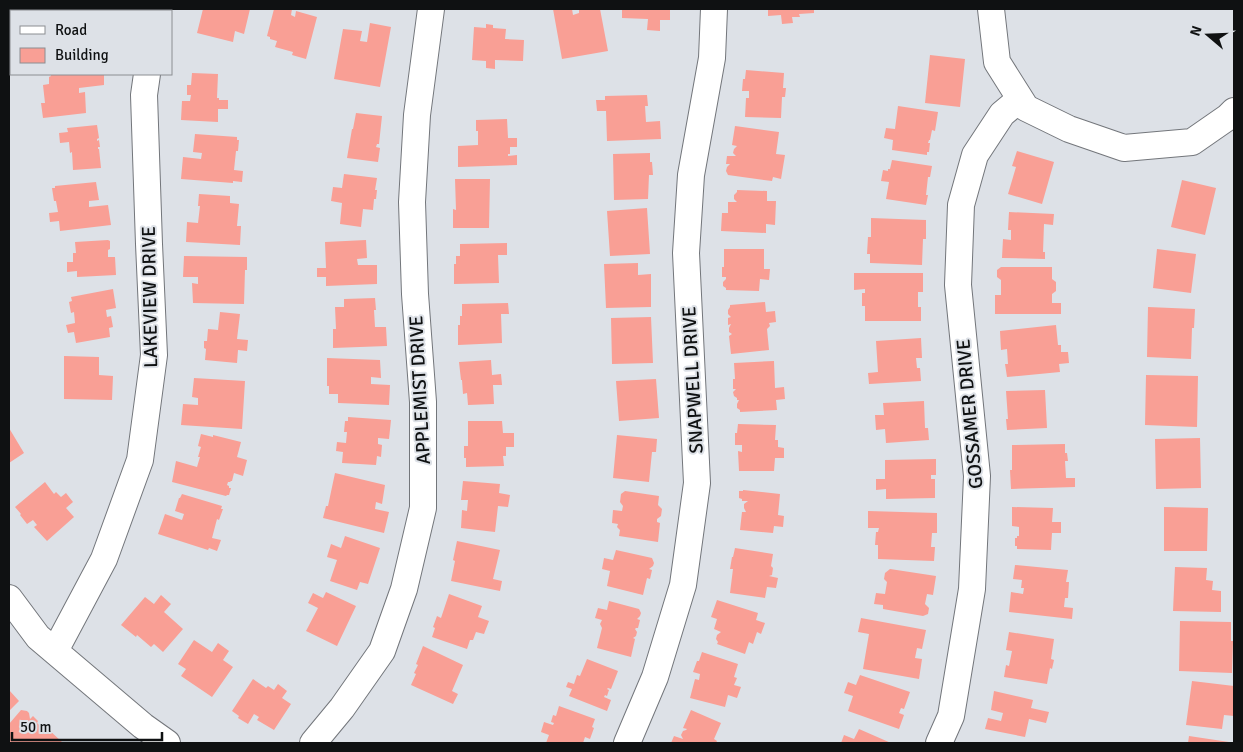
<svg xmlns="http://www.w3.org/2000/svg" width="1243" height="752" viewBox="0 0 1243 752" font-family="Signika,sans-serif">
  <rect width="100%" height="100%" fill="#dde1e7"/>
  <path fill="#f99f95" d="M 9,9 L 41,9 L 41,11 L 11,11 L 11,30 L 9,31 Z
    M 203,9 L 250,9 L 244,34 L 235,31 L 233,42 L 197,33 Z
    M 274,9 L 292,9 L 291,15 L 295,17 L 296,11 L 317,17 L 306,59 L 292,55 L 293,52 L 275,47 L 277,41 L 270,39 L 270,37 L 267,36 Z
    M 553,9 L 572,9 L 573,15 L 579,13 L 579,9 L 600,9 L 608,51 L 562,59 Z
    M 622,9 L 670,9 L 670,20 L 660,20 L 660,31 L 647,30 L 648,19 L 622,18 Z
    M 768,9 L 814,9 L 814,13 L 799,14 L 800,17 L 792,17 L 793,23 L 782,24 L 781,15 L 768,16 Z
    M 370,23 L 391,27 L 380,87 L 334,79 L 343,29 L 362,31 L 360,41 L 367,42 Z
    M 486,24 L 493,25 L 493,28 L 506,29 L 505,39 L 524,40 L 523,61 L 495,60 L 495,69 L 486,68 L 486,61 L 472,60 L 474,27 L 486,28 Z
    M 930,55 L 965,59 L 960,107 L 925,103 Z
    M 746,70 L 784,73 L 783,88 L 786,88 L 785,97 L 782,97 L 781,118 L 745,117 L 746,98 L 749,98 L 749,91 L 742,91 L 743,79 L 745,79 Z
    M 192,73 L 218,74 L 217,98 L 219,98 L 219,100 L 228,100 L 228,109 L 218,109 L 218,122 L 181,120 L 182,101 L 190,101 L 191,95 L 187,95 L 187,85 L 191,85 Z
    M 51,74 L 104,74 L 104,85 L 79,88 L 79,93 L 85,92 L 86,113 L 43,118 L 41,103 L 45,103 L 43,85 L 49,84 L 49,77 L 51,76 Z
    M 647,95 L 648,106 L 645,106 L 646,122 L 660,121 L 661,139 L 607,141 L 606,111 L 597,111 L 596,100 L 605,100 L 605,96 Z
    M 898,106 L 938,112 L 935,131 L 932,130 L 930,140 L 929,140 L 928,143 L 930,143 L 929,152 L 927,152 L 927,155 L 892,150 L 893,140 L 884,138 L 886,128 L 895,129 Z
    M 356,113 L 382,116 L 379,144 L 377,144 L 376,147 L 380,148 L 378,162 L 347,158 L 352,129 L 353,129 Z
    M 507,119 L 508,138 L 517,138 L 517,147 L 510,147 L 510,154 L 508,154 L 508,156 L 517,155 L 517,165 L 458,167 L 458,146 L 478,145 L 478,131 L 476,131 L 476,120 Z
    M 97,125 L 99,138 L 97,139 L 97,141 L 99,140 L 100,147 L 98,147 L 98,149 L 99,149 L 101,168 L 73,170 L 72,152 L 70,153 L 69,142 L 60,143 L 59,133 L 68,132 L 67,128 Z
    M 735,126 L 779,132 L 776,154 L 785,155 L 781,179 L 773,177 L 772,181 L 728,175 L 726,171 L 727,167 L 730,164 L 726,164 L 727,156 L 736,156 L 733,153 L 734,149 L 737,146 L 732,145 Z
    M 195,134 L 237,137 L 237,140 L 239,140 L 238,151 L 236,151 L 234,170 L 243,171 L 242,182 L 233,181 L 233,183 L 181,179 L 183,157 L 201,159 L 202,153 L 193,152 Z
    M 1017,151 L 1054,162 L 1042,204 L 1008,194 L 1016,167 L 1012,166 Z
    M 650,153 L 650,162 L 652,162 L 653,175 L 649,175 L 648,199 L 614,200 L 613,154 Z
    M 892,160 L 932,166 L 930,177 L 928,177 L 926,195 L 928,195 L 926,205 L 886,199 L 889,182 L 881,181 L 883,170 L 888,171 L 888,169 L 890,169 Z
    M 344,174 L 377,178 L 375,190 L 377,190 L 376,199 L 374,199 L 373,210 L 363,209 L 361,227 L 340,224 L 342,203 L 331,201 L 333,187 L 342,188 Z
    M 455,179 L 490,179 L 489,228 L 453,228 L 453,209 L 456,210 Z
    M 1182,180 L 1216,188 L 1205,235 L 1171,227 Z
    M 96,182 L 99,200 L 89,201 L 89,207 L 108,205 L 111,225 L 60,231 L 59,221 L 50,222 L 49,213 L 58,212 L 56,201 L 54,201 L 52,188 L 55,188 L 55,186 Z
    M 737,190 L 767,191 L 767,201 L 776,201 L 775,225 L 766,224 L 766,233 L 721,231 L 722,213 L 728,213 L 728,202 L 737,202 L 734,199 L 734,195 L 737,192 Z
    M 199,194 L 230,196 L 230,203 L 239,204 L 237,226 L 241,226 L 240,245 L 186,242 L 187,222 L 198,223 L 200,206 L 198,206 Z
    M 647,208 L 650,254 L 610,256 L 607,211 Z
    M 1009,212 L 1054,214 L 1053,225 L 1044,224 L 1043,252 L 1045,252 L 1045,259 L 1002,258 L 1003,239 L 1011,240 L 1011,230 L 1008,230 Z
    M 871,218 L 926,220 L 926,239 L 923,239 L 922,265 L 870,263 L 870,254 L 867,254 L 868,237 L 871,237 Z
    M 108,240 L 110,241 L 110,249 L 108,250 L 108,257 L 115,257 L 116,275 L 77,277 L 77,271 L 67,272 L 67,262 L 73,262 L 73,253 L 76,253 L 75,242 Z
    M 366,240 L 367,258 L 357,259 L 358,265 L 377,265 L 377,284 L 326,286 L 326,277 L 317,277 L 317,268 L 326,268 L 325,242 Z
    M 507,243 L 507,255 L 498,255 L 499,283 L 454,284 L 454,264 L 456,264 L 456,256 L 460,256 L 460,244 Z
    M 724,249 L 764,249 L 764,269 L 770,269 L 769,280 L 760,279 L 759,291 L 726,290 L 726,288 L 723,286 L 723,282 L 726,279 L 726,277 L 722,277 L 722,267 L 724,267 Z
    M 1157,249 L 1196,254 L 1191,293 L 1153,288 Z
    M 184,256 L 247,257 L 247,270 L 245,270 L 244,304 L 193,303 L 192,283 L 198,284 L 198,277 L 183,277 Z
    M 638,263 L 638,275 L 651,274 L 651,307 L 606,308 L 604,264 Z
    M 1001,267 L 1052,267 L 1052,279 L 1056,282 L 1056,291 L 1052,294 L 1052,303 L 1061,303 L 1061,314 L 995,314 L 995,295 L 1001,295 L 1001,280 L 997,277 L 997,270 Z
    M 854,273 L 923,273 L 923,292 L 918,292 L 918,307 L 921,307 L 921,321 L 865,321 L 865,306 L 862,306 L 862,293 L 865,293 L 865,289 L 854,290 Z
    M 113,289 L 116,308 L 106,310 L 107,317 L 111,316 L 113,327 L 109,328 L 110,337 L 76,343 L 74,332 L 68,333 L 66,325 L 75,323 L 74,312 L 71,313 L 69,302 L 72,301 L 71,297 Z
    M 375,298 L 376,310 L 374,310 L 375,327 L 386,327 L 387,346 L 333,348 L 333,329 L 336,329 L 335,307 L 344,307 L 344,299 Z
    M 765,302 L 766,312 L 775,311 L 776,322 L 769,323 L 770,326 L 767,329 L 769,350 L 731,354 L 729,336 L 732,334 L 729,332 L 729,328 L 731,324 L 728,325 L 728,318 L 731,317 L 728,314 L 728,310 L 730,307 L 730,305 Z
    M 508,303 L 509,314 L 501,314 L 502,343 L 458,345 L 458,325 L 460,325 L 460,316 L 462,316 L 462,304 Z
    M 1148,307 L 1195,309 L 1194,328 L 1192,328 L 1191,359 L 1147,357 Z
    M 220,312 L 240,314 L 237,339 L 248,340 L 247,351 L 238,350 L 237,363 L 205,360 L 206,349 L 204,348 L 204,341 L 207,341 L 208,329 L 218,330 Z
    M 651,317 L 653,363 L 612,364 L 611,318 Z
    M 1056,325 L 1058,345 L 1061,345 L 1061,352 L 1068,352 L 1069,363 L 1059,364 L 1060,372 L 1007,377 L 1005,364 L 1008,364 L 1007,349 L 1001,350 L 1000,331 Z
    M 921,338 L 922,358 L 916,358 L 917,368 L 920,368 L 921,381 L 869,384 L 868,373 L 878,372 L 876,341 Z
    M 64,356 L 99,357 L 99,375 L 113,376 L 112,400 L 64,399 Z
    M 327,358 L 380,360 L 381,378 L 371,377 L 371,384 L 390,385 L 389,405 L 338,403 L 338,394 L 329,394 L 329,386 L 327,386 Z
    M 491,360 L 492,375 L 501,374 L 502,385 L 493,385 L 494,404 L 468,405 L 467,393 L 463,394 L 462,380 L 461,380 L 459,362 Z
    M 774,361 L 775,388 L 784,387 L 785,399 L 776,400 L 777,410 L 740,412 L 740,410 L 737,408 L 737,404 L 739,400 L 737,400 L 737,398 L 734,396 L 733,392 L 736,389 L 733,389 L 733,379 L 735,379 L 734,363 Z
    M 1146,375 L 1198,376 L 1197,427 L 1145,425 Z
    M 194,378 L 245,381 L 242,429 L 181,425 L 183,404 L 198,405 L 198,398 L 192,397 Z
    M 656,379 L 659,418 L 619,421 L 616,381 Z
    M 1045,390 L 1047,428 L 1007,430 L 1006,419 L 1008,419 L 1006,391 Z
    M 924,401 L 925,428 L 928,428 L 929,440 L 886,443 L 885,429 L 876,430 L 875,415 L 884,415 L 883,403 Z
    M 348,417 L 391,420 L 389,439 L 378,438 L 378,444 L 382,445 L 381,457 L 377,456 L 376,465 L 342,463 L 343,452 L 336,451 L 337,442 L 346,443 L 347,432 L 344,432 L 345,421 L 348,421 Z
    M 468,421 L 502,421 L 503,433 L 514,433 L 514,447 L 506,447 L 506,456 L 503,456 L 504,466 L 466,467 L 466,458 L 464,458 L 464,446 L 468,446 Z
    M 738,424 L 776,425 L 775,440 L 778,440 L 778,447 L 784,448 L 784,458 L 775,458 L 774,471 L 739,471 L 738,451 L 742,452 L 742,445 L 735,445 L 735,433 L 737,433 Z
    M 9,428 L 24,453 L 9,463 Z
    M 201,434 L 213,437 L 213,435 L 241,442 L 237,457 L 247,460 L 243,476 L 234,473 L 232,481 L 231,481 L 230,482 L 228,482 L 227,485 L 229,486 L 229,488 L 231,488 L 229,495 L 227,495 L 226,496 L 172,482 L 176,461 L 197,467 L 200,457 L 198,457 L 201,447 L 198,446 Z
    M 617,435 L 657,439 L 656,452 L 652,452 L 649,482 L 613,478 Z
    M 1200,438 L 1201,488 L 1156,489 L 1155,439 Z
    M 1065,444 L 1065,453 L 1067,453 L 1068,461 L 1065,461 L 1066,478 L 1075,478 L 1075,487 L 1011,489 L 1010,470 L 1012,470 L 1012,445 Z
    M 936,459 L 936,475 L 931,475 L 931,479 L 935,479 L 935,498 L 886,499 L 886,489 L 876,490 L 876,479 L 885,479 L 885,460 Z
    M 335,473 L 385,485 L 382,504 L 376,502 L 375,509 L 389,512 L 384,533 L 323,518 L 326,506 L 328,506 Z
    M 463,481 L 500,484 L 499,493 L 510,495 L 508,507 L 498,506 L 495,532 L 461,528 L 462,510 L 467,511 L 468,500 L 461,500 Z
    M 45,482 L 54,494 L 56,492 L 61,497 L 66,493 L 73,502 L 66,508 L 74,517 L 47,541 L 34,527 L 37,525 L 33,520 L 27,524 L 20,515 L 21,514 L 15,507 Z
    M 743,490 L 780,494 L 778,515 L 784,516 L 783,527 L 774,526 L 773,533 L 740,530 L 742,512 L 746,512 L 744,508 L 744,504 L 748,501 L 742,501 L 742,499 L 739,498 L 739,491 L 743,491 Z
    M 625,491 L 659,496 L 658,505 L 662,509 L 661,516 L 657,519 L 657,522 L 660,523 L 658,542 L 619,536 L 620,530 L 617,527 L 618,524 L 612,523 L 613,510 L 622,511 L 623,506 L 620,502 L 621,494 Z
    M 182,494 L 222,506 L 221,509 L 223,509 L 219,520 L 217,519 L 212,538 L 221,540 L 217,551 L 209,548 L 208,550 L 158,534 L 165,514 L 182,520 L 184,514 L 175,511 L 179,498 L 180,498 Z
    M 1012,507 L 1053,508 L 1052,522 L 1061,522 L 1061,533 L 1052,533 L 1051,550 L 1017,549 L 1017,546 L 1015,546 L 1015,538 L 1017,538 L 1017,536 L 1019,536 L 1019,527 L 1012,526 Z
    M 1164,507 L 1208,508 L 1207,551 L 1164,551 Z
    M 868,511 L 937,513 L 937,533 L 932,533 L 931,547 L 935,547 L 934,561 L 878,559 L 878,545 L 875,545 L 876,532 L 878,532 L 879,528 L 868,528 Z
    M 345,536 L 380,548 L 368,584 L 360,582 L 357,590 L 330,581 L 337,560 L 327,557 L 331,544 L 341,548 Z
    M 457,541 L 500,550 L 493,579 L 502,581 L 500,591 L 451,581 L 455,561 L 453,560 Z
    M 735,548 L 773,554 L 771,566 L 773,568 L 772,575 L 769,576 L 778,578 L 776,588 L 767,587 L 765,598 L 730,593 L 733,569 L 730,569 L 732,557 L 733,557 Z
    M 616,550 L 652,558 L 654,563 L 653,566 L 649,569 L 652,570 L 650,579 L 647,578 L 643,595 L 607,586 L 610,571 L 602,569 L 604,558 L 613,560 Z
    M 1015,565 L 1068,570 L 1066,582 L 1069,582 L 1068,598 L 1065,598 L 1064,607 L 1073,608 L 1072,619 L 1009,612 L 1011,592 L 1023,594 L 1024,588 L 1021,588 L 1022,580 L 1013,579 Z
    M 1175,567 L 1207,568 L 1206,580 L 1213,581 L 1212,590 L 1221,591 L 1221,612 L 1173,611 Z
    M 890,569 L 936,576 L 933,595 L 927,594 L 925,604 L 929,608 L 928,614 L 923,616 L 883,609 L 883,605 L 874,604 L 876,593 L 885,594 L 887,582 L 884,579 L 885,573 Z
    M 326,592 L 356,606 L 337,646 L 306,631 L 318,608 L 308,603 L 313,593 L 323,598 Z
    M 449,594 L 482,606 L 478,617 L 489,621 L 484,634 L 476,632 L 473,640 L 470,640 L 467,649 L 432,637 L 435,628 L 433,627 L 437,616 L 441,618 Z
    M 161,595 L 171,604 L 164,612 L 183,629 L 163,652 L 154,644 L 151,647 L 137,635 L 136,637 L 121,625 L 145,597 L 154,604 Z
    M 717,600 L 758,613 L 756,620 L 765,623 L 761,634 L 757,632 L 753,644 L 749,642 L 745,654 L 717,644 L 718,642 L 716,639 L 717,635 L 721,632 L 714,629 L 717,619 L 711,617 Z
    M 609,601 L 639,609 L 641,613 L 640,616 L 637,619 L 640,620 L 638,628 L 636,628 L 635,629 L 637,632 L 636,636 L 633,638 L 635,639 L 631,657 L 597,648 L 602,628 L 600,624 L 602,620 L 595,618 L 598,608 L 607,610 Z
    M 861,618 L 926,630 L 922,649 L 917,648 L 915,658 L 922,659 L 919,679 L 863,669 L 869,634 L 858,632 Z
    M 1180,621 L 1231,622 L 1231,641 L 1233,641 L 1232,673 L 1179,671 Z
    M 1009,632 L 1054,639 L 1051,659 L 1054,660 L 1052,669 L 1050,668 L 1047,684 L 1004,677 L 1006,665 L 1009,666 L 1012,651 L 1006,650 Z
    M 194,640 L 212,652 L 218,643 L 229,651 L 223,660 L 233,667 L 212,697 L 181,676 L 186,669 L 178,664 Z
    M 423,646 L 463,665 L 452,691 L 458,694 L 453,704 L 411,685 L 416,674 L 414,673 L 418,665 L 416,664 Z
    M 702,652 L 738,664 L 734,677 L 737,678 L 734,685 L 741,687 L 737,698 L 728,695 L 725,707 L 690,698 L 695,679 L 699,680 L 700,674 L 693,672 L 697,661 L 699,661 Z
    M 587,659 L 618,671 L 611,689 L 608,688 L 607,689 L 609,690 L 607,696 L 605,695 L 604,697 L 611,700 L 607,711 L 569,696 L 572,689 L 566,687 L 568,682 L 574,684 L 577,675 L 580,676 Z
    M 860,675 L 910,692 L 904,709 L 901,708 L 899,713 L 904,715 L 899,729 L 848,711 L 853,696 L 844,693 L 848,682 L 856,685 Z
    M 253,679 L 266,688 L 268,686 L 274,690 L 278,684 L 287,691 L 282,698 L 291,704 L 274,730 L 257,720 L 259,717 L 254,714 L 248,724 L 238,718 L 239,716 L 232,711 Z
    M 1192,681 L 1234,686 L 1234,716 L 1224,715 L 1222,729 L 1186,725 Z
    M 9,690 L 19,701 L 9,711 Z
    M 994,691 L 1033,700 L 1031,708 L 1049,712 L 1046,723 L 1029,719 L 1025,737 L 985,729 L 988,718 L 1001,721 L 1003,713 L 991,710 Z
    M 559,706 L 595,719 L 592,727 L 594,728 L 590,739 L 585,737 L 583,743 L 546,743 L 549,735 L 541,732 L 544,722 L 553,725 L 554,723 L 551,722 L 553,715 L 556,716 Z
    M 21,710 L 27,711 L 29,713 L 30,719 L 33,716 L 38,721 L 37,723 L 46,731 L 48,729 L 62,742 L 61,743 L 9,743 L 9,724 Z
    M 691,710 L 721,723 L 714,739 L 717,741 L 716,743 L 671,743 L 674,736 L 683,739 L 681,735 L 683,731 L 686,730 L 687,729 L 683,728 Z
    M 859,729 L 891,743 L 841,743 L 844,735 L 854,739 Z
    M 1189,736 L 1229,742 L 1229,743 L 1188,743 Z"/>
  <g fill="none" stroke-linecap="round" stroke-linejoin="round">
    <g stroke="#73767b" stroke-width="28">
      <path id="minor" d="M 991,9 L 997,62 L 1026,108 L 1069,129 L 1124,148 L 1192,142 L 1228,117 L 1234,111
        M 157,11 L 157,9
        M 9,598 L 38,637 L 143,726 L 167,743
        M 55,651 L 104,559 L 140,460 L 154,355 L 149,244 L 144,95 L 147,74
        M 313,743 L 342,708 L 382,651 L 404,589 L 423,508 L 423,402 L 415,294 L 412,202 L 417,115 L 431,9
        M 627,743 L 655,677 L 683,585 L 697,483 L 686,253 L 691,175 L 712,58 L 714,9
        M 939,743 L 951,716 L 972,589 L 977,476 L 958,285 L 961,205 L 975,155 L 1002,114 L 1020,99"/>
    </g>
    <use href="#minor" stroke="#fff" stroke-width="26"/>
  </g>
  <g text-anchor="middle" stroke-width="4" stroke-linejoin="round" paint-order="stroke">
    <g font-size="19" fill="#0f1112" stroke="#dde1e7">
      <text transform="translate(149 297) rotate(-91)" y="7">LAKEVIEW DRIVE</text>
      <text transform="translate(692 380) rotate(-93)" y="7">SNAPWELL DRIVE</text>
      <text transform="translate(419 390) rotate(-93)" y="7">APPLEMIST DRIVE</text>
      <text transform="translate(969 414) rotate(-95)" y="7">GOSSAMER DRIVE</text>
    </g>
  </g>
  <rect width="1243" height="752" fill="none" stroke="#0f1112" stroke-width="20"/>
  <rect x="10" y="10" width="162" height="65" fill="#dde1e7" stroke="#8b8e92"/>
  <rect x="20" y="26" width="25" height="8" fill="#ffffff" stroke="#8b8e92"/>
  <text x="55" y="35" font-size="15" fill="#0f1112">Road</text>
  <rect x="20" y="48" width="25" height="15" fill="#f99f95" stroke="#8b8e92"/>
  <text x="55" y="60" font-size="15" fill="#0f1112">Building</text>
  <g transform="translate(1208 35) rotate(289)" stroke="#dde1e7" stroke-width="4" paint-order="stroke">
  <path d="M0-4L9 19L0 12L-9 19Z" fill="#0f1112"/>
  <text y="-8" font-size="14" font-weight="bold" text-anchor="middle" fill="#0f1112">N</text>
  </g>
  <path d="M12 732v8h150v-8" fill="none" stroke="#0f1112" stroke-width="2.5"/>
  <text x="20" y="732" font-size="15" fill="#0f1112" stroke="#dde1e7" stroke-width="4" paint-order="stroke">50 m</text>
</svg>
